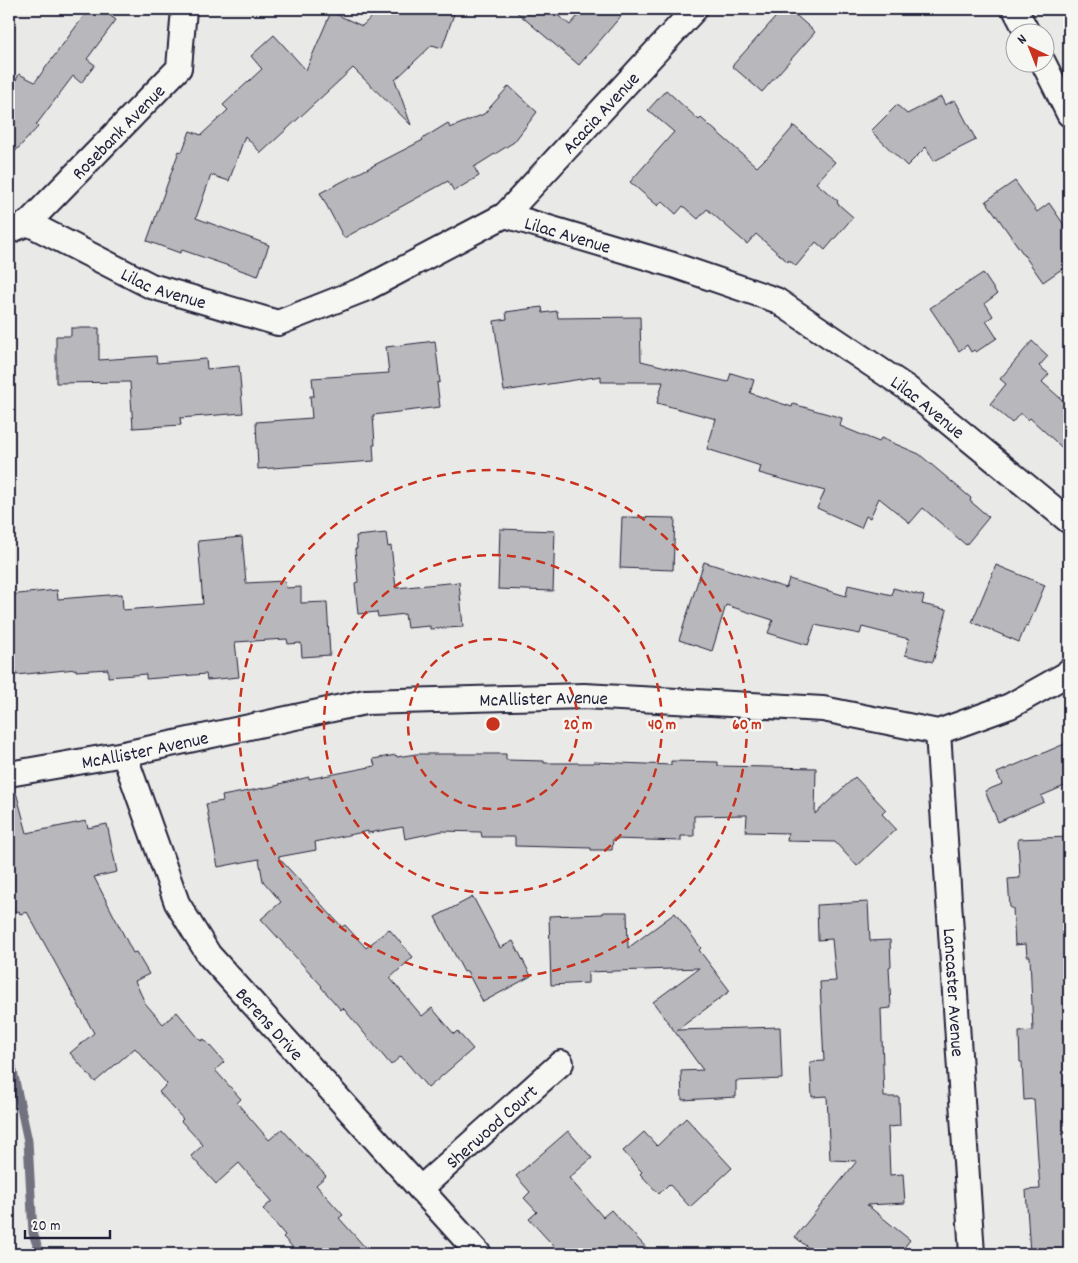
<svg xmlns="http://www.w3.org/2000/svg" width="1078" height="1263" viewBox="0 0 1078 1263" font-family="Dekko,sans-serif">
  <rect width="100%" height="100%" fill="#e9e9e7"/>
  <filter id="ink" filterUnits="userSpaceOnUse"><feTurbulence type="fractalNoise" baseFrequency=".02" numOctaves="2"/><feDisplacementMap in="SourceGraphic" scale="10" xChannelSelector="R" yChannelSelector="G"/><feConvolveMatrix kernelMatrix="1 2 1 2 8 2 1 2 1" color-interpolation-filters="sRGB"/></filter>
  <g filter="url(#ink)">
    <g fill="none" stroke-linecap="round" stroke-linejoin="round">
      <path stroke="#71717f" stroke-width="9" d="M 9,1053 L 28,1141 L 33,1233 L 40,1254"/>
    </g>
    <path fill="#b8b8bc" stroke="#22223b" d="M 89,9 L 101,9 L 116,20 L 87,59 L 95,65 L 81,83 L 73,76 L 36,125 L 38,127 L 9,158 L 9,94 L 19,74 L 35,82 Z
      M 380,9 L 440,9 L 454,14 L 442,48 L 432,45 L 395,80 L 411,125 L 353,68 L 261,153 L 245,136 L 229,181 L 211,175 L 196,218 L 269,245 L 258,276 L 182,250 L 180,253 L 147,241 L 179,151 L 182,152 L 190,131 L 201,135 L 228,110 L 223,105 L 262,69 L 251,56 L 274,35 L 306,70 L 331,12 L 362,26 Z
      M 513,9 L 550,9 L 570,25 L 584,9 L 627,9 L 579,65 Z
      M 783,9 L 789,9 L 815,32 L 762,92 L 732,66 Z
      M 509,86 L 537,112 L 514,142 L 474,167 L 479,176 L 454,191 L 448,181 L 344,238 L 320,193 L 423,140 L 422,139 L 448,123 L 450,128 L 484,114 Z
      M 666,90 L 699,120 L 701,118 L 757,167 L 765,159 L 766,159 L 794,126 L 835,162 L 816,183 L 838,201 L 837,203 L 853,217 L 825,250 L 816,242 L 796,266 L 789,260 L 788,262 L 756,234 L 747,244 L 707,209 L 698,219 L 683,206 L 676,214 L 662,201 L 658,206 L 630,182 L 674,132 L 648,110 Z
      M 941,97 L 945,105 L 955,100 L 976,140 L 934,161 L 926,147 L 907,166 L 871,131 L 897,105 L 907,114 Z
      M 1015,181 L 1037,212 L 1049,203 L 1069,232 L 1069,264 L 1043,282 L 986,201 Z
      M 983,273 L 997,294 L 985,303 L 993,316 L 986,321 L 997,338 L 976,352 L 974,350 L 971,352 L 967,345 L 959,351 L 930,308 Z
      M 542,307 L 543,313 L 557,311 L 558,318 L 640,317 L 641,361 L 728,382 L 731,373 L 754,380 L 750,393 L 792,407 L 793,404 L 842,418 L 840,426 L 879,442 L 881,438 L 919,454 L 971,498 L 970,501 L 989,517 L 966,545 L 923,508 L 910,523 L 879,498 L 870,518 L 866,516 L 861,528 L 817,508 L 825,491 L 759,473 L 761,466 L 707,449 L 716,419 L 657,403 L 663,382 L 601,382 L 601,376 L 504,391 L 494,321 L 507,319 L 506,312 Z
      M 71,328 L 99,328 L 99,360 L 156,356 L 157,363 L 206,359 L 207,369 L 239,366 L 243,413 L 180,418 L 181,425 L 133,428 L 130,382 L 56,383 L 56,336 L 71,336 Z
      M 435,341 L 440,382 L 437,383 L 440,407 L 373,415 L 375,445 L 373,445 L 374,461 L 258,469 L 256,422 L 312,418 L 310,396 L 314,396 L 312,378 L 389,373 L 386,347 Z
      M 1032,341 L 1048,356 L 1039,366 L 1049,374 L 1042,382 L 1069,406 L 1069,454 L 1030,418 L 1028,420 L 1020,413 L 1012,423 L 990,404 L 1006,384 L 1000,379 Z
      M 622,517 L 675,518 L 673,570 L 620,568 Z
      M 500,529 L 555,531 L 553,591 L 498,589 Z
      M 386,533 L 388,547 L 391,546 L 396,588 L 459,582 L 463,627 L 430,629 L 430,626 L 407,628 L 405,614 L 378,617 L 377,612 L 358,614 L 355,583 L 358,582 L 355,549 L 357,549 L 356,536 Z
      M 242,537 L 246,583 L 285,581 L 286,588 L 301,587 L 301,603 L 327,602 L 330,655 L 302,657 L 301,643 L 288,644 L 287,639 L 235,642 L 239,677 L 207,680 L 206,674 L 146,679 L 146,674 L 108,677 L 108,669 L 76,671 L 76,669 L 16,675 L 9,595 L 57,590 L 58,599 L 122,594 L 123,610 L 203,604 L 198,541 Z
      M 704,562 L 786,588 L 789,579 L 846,596 L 848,585 L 892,595 L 893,588 L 924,596 L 922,604 L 947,610 L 933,662 L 905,655 L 909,639 L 862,627 L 860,634 L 815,625 L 808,645 L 768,633 L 773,620 L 726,605 L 712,651 L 679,640 Z
      M 996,565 L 1045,585 L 1028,626 L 1026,625 L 1019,642 L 972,622 Z
      M 1069,742 L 1069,784 L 1041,796 L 1044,802 L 998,822 L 985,791 L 1002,784 L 997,773 Z
      M 416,754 L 506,754 L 506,760 L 544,761 L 544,763 L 594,763 L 594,762 L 671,765 L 671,761 L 718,762 L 718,766 L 816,768 L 815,814 L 855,777 L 886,810 L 882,814 L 896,829 L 857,866 L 835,842 L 787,841 L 788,833 L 746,832 L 747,815 L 694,816 L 694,836 L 681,836 L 681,841 L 613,839 L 612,850 L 591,850 L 591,848 L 515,846 L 515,837 L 482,837 L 481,832 L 442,831 L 405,839 L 403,827 L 368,833 L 368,831 L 315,842 L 316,850 L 278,857 L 342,927 L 345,925 L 366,948 L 389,929 L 413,957 L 390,978 L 422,1016 L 432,1008 L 454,1034 L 457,1031 L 473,1049 L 428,1088 L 401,1056 L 391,1065 L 343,1008 L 341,1010 L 321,987 L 322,986 L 261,919 L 281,902 L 263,881 L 259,859 L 218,867 L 206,804 L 223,801 L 222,796 L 280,785 L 279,784 L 309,777 L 309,779 L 375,766 L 373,759 L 396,755 L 397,757 Z
      M 16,792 L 27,833 L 86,821 L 88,828 L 107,824 L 117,872 L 94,877 L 133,953 L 136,952 L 149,974 L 135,981 L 145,1003 L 163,1024 L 177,1012 L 201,1041 L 204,1039 L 224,1062 L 215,1070 L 241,1099 L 237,1103 L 269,1140 L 282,1129 L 307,1157 L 308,1157 L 326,1176 L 316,1185 L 343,1215 L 339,1218 L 371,1254 L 299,1254 L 283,1237 L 285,1235 L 263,1209 L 272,1201 L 239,1163 L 216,1184 L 191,1156 L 203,1145 L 181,1121 L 183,1119 L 159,1092 L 167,1084 L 135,1048 L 95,1082 L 70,1053 L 94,1033 L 27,912 L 20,914 L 19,911 L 14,912 L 9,891 L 9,793 Z
      M 1069,837 L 1069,1254 L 1030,1254 L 1026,1190 L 1040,1189 L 1034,1099 L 1024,1100 L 1022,1062 L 1020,1062 L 1019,1032 L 1033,1031 L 1030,956 L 1027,956 L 1026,944 L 1015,945 L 1013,908 L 1010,908 L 1008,879 L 1020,878 L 1018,839 Z
      M 473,897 L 500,948 L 513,941 L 531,976 L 483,1002 L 467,971 L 464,972 L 435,917 Z
      M 868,902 L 870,941 L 890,940 L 891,966 L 889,967 L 891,1008 L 881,1009 L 884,1097 L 899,1097 L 900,1126 L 888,1127 L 890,1175 L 903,1174 L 905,1203 L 867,1205 L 910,1240 L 899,1254 L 816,1254 L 795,1237 L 857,1161 L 830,1160 L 827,1096 L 812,1097 L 810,1062 L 824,1061 L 820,982 L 836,981 L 832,939 L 818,940 L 817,905 Z
      M 603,912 L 627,912 L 628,948 L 675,913 L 701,948 L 699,950 L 730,991 L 677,1030 L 780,1027 L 782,1079 L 736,1081 L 736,1097 L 682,1100 L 681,1071 L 703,1070 L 653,1002 L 699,968 L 588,972 L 588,983 L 551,985 L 549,916 L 603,914 Z
      M 686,1118 L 732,1168 L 690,1207 L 669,1184 L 659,1194 L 640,1174 L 642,1172 L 623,1151 L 644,1132 L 657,1146 Z
      M 568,1131 L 592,1158 L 569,1178 L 603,1217 L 611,1210 L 652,1254 L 561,1254 L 529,1219 L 537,1212 L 524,1198 L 530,1192 L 516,1176 Z"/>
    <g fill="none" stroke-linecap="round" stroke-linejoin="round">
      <g stroke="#22223b" stroke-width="28">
        <g id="street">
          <path d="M 1015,9 L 1027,32"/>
          <path d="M 1043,62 L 1069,114"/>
          <path id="s1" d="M 505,215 L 695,9"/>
          <path id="s2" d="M 28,223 L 151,286 L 278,323 L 367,288 L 505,215 L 673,265 L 776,300 L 907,388 L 1069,521"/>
          <path id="s3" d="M 9,231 L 28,223 L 179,68 L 184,9"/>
          <path id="s4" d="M 938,732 L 972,1254"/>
          <path id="s5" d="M 124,754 L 177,903 L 209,955 L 479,1254"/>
          <path id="s6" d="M 9,774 L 124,754 L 365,702 L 584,696 L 823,709 L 938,732 L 1010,706 L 1067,674 L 1069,671"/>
          <path id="s7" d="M 420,1189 L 561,1063"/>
        </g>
      </g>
      <use href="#street" stroke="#f6f6f2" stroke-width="24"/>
    </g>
  </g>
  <g fill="none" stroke="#c8321e" stroke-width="2.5" stroke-dasharray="9 6">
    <circle cx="493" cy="724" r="85"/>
    <circle cx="493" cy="724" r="169"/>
    <circle cx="493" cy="724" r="254"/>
  </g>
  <g text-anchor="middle" stroke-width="5" stroke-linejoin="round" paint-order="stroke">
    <g font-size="19" fill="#22223b" stroke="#f6f6f2">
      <text dy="7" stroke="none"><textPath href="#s1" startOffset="140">Acacia Avenue</textPath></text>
      <text dy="7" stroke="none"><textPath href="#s3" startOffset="149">Rosebank Avenue</textPath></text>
      <text dy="7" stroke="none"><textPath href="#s2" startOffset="588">Lilac Avenue</textPath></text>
      <text dy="7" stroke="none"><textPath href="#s2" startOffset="151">Lilac Avenue</textPath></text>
      <text dy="7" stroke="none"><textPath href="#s2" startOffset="992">Lilac Avenue</textPath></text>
      <text dy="7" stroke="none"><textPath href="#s6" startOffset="542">McAllister Avenue</textPath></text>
      <text dy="7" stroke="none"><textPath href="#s6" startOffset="138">McAllister Avenue</textPath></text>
      <text dy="7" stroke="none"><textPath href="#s4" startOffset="261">Lancaster Avenue</textPath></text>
      <text dy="7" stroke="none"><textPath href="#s5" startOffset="311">Berens Drive</textPath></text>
      <text dy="7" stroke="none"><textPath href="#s7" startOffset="95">Sherwood Court</textPath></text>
    </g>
  </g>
  <circle cx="493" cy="724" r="8" fill="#c8321e" stroke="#f6f6f2" stroke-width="2.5"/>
  <g font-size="15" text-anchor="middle" font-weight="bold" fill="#c8321e" stroke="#f6f6f2" stroke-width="5" stroke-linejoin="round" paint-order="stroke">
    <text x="578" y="729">20 m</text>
    <text x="662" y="729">40 m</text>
    <text x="747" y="729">60 m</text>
  </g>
  <rect width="1078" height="1263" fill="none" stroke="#f6f6f2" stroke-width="30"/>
  <rect x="15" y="15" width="1048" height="1233" fill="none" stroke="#22223b" stroke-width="2" filter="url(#ink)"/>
  <g transform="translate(1030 48) rotate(317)"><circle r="24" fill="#f6f6f2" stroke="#a1a1a9"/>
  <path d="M0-4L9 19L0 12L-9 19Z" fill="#c8321e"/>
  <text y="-8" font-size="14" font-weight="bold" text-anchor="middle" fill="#22223b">N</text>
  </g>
  <path d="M25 1230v8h85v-8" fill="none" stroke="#22223b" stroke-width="2.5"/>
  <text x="32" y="1230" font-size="15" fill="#22223b" stroke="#f6f6f2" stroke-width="4" paint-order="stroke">20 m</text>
</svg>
